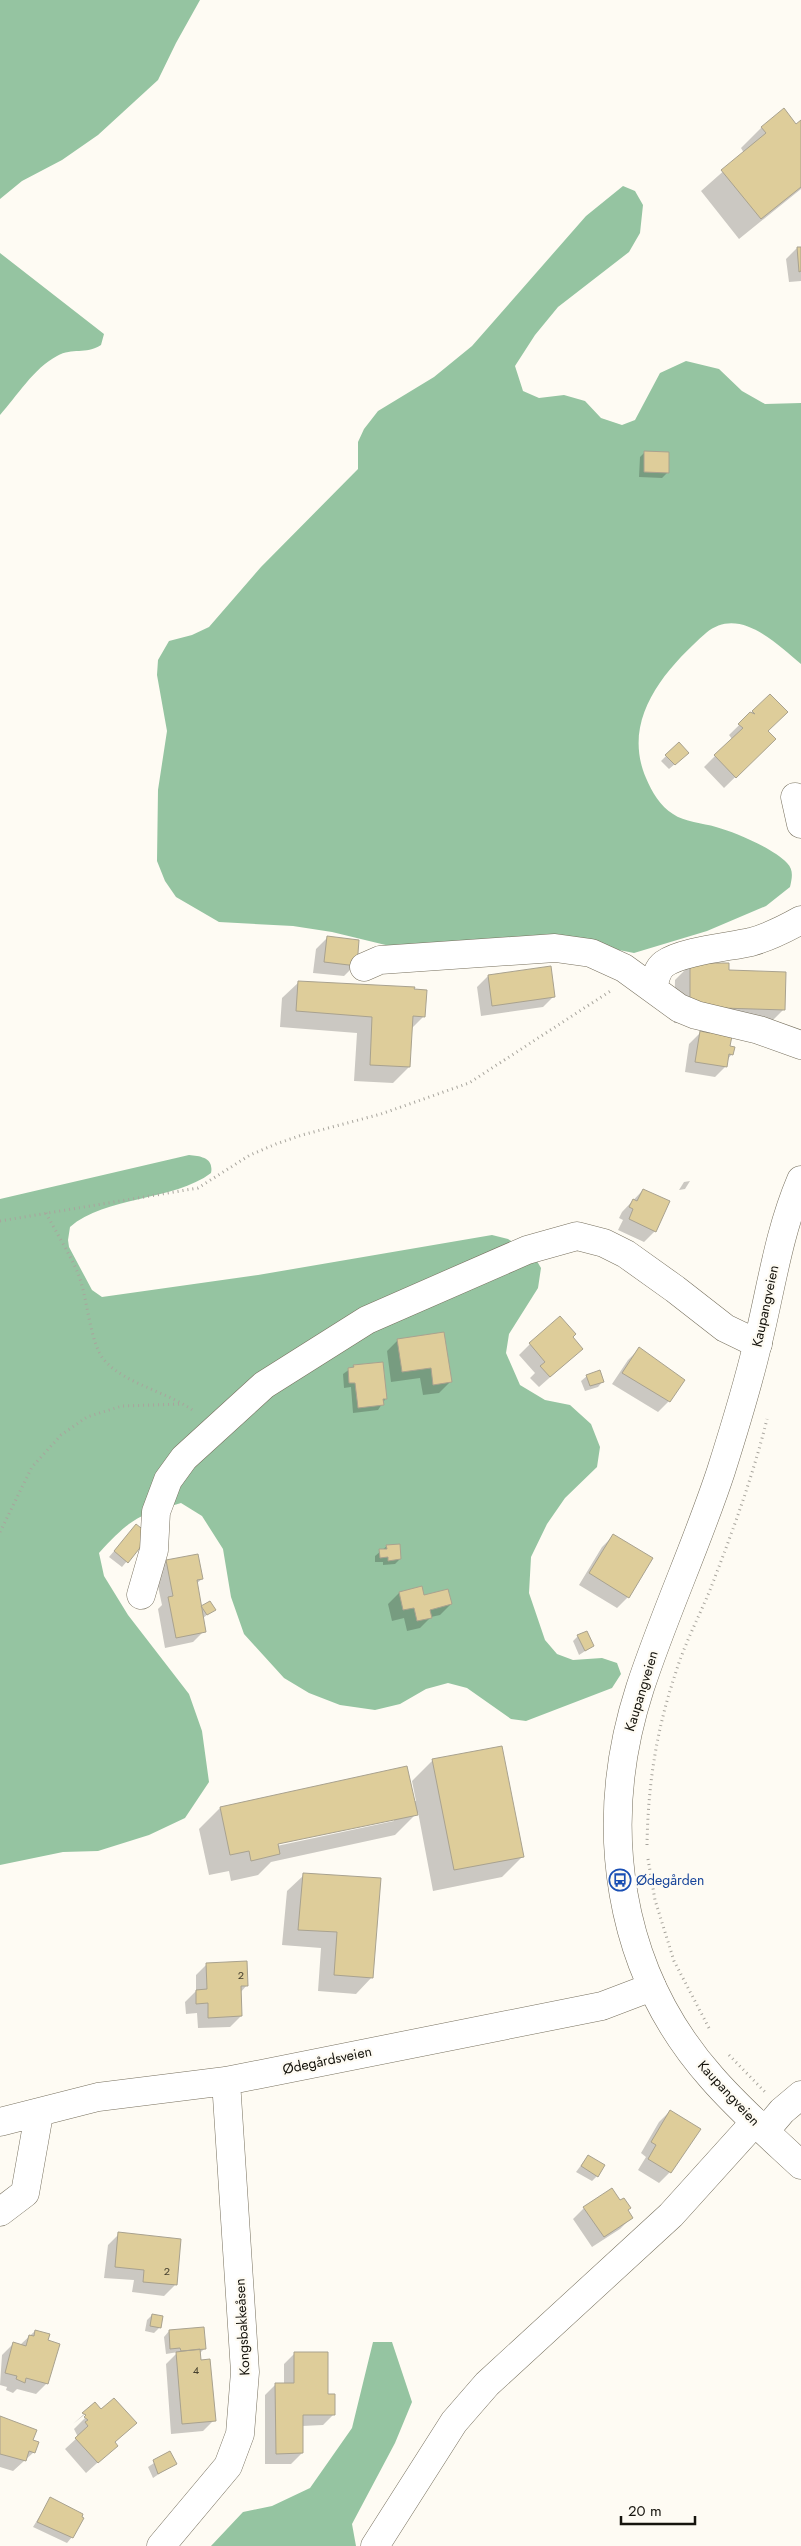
<svg xmlns="http://www.w3.org/2000/svg" width="801" height="2546" viewBox="0 0 801 2546" font-family="Jost,sans-serif">
  <rect width="100%" height="100%" fill="#fefbf3"/>
  <path fill="#95c4a1" d="M 0,0 L 200,0 L 176,43 L 158,80 L 98,135 L 62,160 L 22,181 L 0,199 Z
    M 623,186 L 635,191 L 643,205 L 640,233 L 629,252 L 558,307 L 535,335 L 515,366 L 523,391 L 539,398 L 564,395 L 585,401 L 601,418 L 622,425 L 635,420 L 660,373 L 686,361 L 719,369 L 742,391 L 765,404 L 801,403 L 801,664 C 777,644 739,605 706,633 C 664,670 621,720 646,778 C 652,792 660,806 673,814 C 684,822 703,823 716,827 C 735,832 774,849 787,863 C 794,870 792,878 790,887 L 766,906 L 707,931 L 634,953 L 609,948 L 398,948 L 332,932 L 293,926 L 219,922 L 176,897 L 165,881 L 157,861 L 158,790 L 167,731 L 157,675 L 158,660 L 169,641 L 192,635 L 209,627 L 261,567 L 358,469 L 358,442 L 364,429 L 378,411 L 434,377 L 472,346 L 586,216 Z
    M 0,253 L 104,334 L 101,345 C 85,355 73,347 57,356 C 34,368 17,396 0,415 Z
    M 189,1155 C 201,1156 214,1158 211,1173 C 174,1201 105,1196 70,1227 L 68,1240 L 69,1247 L 92,1290 L 102,1297 L 258,1275 L 492,1235 L 508,1239 L 534,1256 L 541,1268 L 538,1288 L 509,1334 L 506,1353 L 520,1385 L 545,1400 L 570,1405 L 591,1424 L 600,1447 L 597,1467 L 565,1498 L 547,1524 L 531,1557 L 529,1593 L 545,1640 L 557,1654 L 573,1660 L 602,1658 L 617,1663 L 621,1674 L 612,1688 L 526,1721 L 511,1719 L 467,1688 L 448,1683 L 426,1689 L 400,1704 L 375,1710 L 340,1705 L 309,1693 L 284,1678 L 244,1634 L 231,1597 L 223,1549 L 202,1516 L 181,1503 C 138,1515 130,1519 99,1553 L 104,1576 L 128,1615 L 189,1694 L 202,1731 L 209,1782 L 185,1818 L 149,1835 L 98,1851 L 63,1852 L 0,1865 L 0,1199 Z
    M 373,2342 L 392,2342 L 412,2402 L 395,2443 L 352,2524 L 356,2546 L 211,2546 L 243,2512 L 272,2506 L 310,2488 L 352,2428 Z"/>
  <path fill="#0003" fill-rule="evenodd" d="M 801,121 L 801,189 L 739,239 L 701,191 L 744,153 L 741,148 L 762,127 L 796,125 Z
    M 797,248 L 801,248 L 801,281 L 789,282 L 786,259 Z
    M 645,452 L 668,453 L 667,473 L 662,478 L 639,477 L 640,457 Z
    M 770,695 L 763,750 L 724,788 L 704,767 L 732,739 L 729,735 Z
    M 666,756 L 682,758 L 669,769 L 661,761 Z
    M 327,938 L 355,965 L 344,976 L 313,973 L 316,949 Z
    M 691,964 L 727,972 L 784,1009 L 768,1025 L 674,1023 L 675,980 Z
    M 488,976 L 554,996 L 543,1007 L 481,1016 L 477,987 Z
    M 299,982 L 424,1016 L 411,1029 L 409,1067 L 393,1083 L 354,1081 L 357,1033 L 280,1027 L 282,998 Z
    M 711,1026 L 732,1054 L 727,1060 L 726,1066 L 715,1077 L 685,1072 L 689,1044 L 700,1033 L 704,1033 Z
    M 690,1181 L 685,1189 L 679,1190 L 684,1182 Z
    M 643,1190 L 655,1231 L 644,1242 L 618,1230 L 623,1220 L 619,1218 L 622,1212 Z
    M 398,1340 L 450,1382 L 439,1393 L 423,1395 L 420,1378 L 391,1382 L 387,1351 Z
    M 530,1344 L 582,1349 L 539,1387 L 530,1378 L 535,1373 L 519,1355 Z
    M 639,1349 L 669,1401 L 658,1412 L 612,1384 L 628,1360 Z
    M 354,1366 L 386,1398 L 378,1410 L 353,1413 L 351,1387 L 344,1388 L 343,1374 Z
    M 587,1376 L 603,1381 L 598,1387 L 585,1391 L 581,1381 Z
    M 131,1531 L 148,1536 L 122,1567 L 109,1557 Z
    M 613,1536 L 651,1559 L 628,1597 L 617,1608 L 579,1585 L 602,1547 Z
    M 387,1546 L 400,1559 L 395,1564 L 383,1565 L 383,1562 L 375,1562 L 375,1556 Z
    M 197,1555 L 202,1579 L 196,1584 L 200,1609 L 214,1609 L 202,1619 L 204,1631 L 193,1642 L 165,1648 L 158,1609 L 162,1605 L 155,1572 L 166,1561 Z
    M 399,1593 L 424,1597 L 451,1604 L 440,1615 L 431,1617 L 420,1628 L 407,1631 L 404,1618 L 392,1621 L 388,1604 Z
    M 578,1636 L 593,1646 L 579,1655 L 573,1641 Z
    M 433,1760 L 523,1856 L 502,1877 L 433,1891 L 418,1812 L 395,1835 L 271,1862 L 258,1875 L 231,1881 L 229,1871 L 209,1875 L 199,1829 L 220,1808 L 416,1801 L 412,1781 ZM 394,1818 L 394,1821 L 272,1847 L 271,1844 Z
    M 304,1875 L 372,1977 L 356,1994 L 318,1991 L 321,1948 L 282,1945 L 287,1891 Z
    M 207,1964 L 247,1985 L 240,1993 L 241,2016 L 230,2027 L 198,2028 L 197,2013 L 186,2014 L 185,2002 L 196,1991 L 196,1975 Z
    M 670,2111 L 670,2172 L 659,2183 L 638,2170 L 646,2157 L 641,2153 L 659,2122 Z
    M 588,2156 L 597,2176 L 592,2181 L 576,2172 Z
    M 584,2208 L 627,2211 L 631,2218 L 620,2229 L 592,2247 L 573,2219 Z
    M 119,2234 L 175,2285 L 164,2296 L 132,2292 L 134,2280 L 104,2278 L 108,2245 Z
    M 152,2315 L 160,2327 L 154,2333 L 145,2331 L 147,2320 Z
    M 35,2331 L 47,2383 L 36,2394 L 17,2389 L 13,2393 L 6,2390 L 7,2387 L 0,2385 L 2,2355 L 13,2344 L 20,2345 Z
    M 169,2331 L 205,2348 L 199,2354 L 214,2420 L 203,2431 L 171,2434 L 166,2364 L 178,2352 L 166,2354 L 164,2337 Z
    M 295,2353 L 327,2395 L 334,2414 L 323,2425 L 302,2426 L 302,2453 L 291,2464 L 265,2464 L 265,2395 L 276,2384 L 284,2384 L 284,2364 Z
    M 114,2399 L 135,2423 L 114,2443 L 116,2446 L 86,2473 L 65,2449 L 78,2437 L 74,2429 L 91,2412 L 89,2411 L 73,2424 L 95,2404 L 101,2410 Z
    M 0,2417 L 32,2441 L 34,2452 L 13,2471 L 0,2467 Z
    M 169,2453 L 175,2463 L 153,2478 L 148,2467 Z
    M 51,2498 L 72,2537 L 67,2543 L 33,2527 Z"/>
  <path fill="#decd9a" stroke="#a9a28f" d="M 784,108 L 796,124 L 801,120 L 801,187 L 761,219 L 721,170 L 766,133 L 761,127 Z
    M 797,247 L 801,247 L 801,271 L 799,272 Z
    M 644,451 L 669,452 L 669,473 L 644,472 Z
    M 770,694 L 788,712 L 768,731 L 776,739 L 736,778 L 714,755 L 743,728 L 738,724 L 750,712 L 755,714 L 752,711 Z
    M 679,742 L 689,753 L 675,765 L 665,755 Z
    M 327,936 L 359,940 L 357,966 L 324,962 Z
    M 690,963 L 729,963 L 729,970 L 786,972 L 785,1010 L 690,1007 Z
    M 551,966 L 555,997 L 492,1006 L 488,975 Z
    M 298,981 L 415,987 L 414,989 L 427,990 L 425,1017 L 413,1016 L 410,1067 L 370,1065 L 372,1017 L 296,1011 Z
    M 711,1025 L 732,1036 L 730,1046 L 735,1047 L 733,1055 L 729,1054 L 727,1067 L 695,1062 L 700,1031 L 710,1033 Z
    M 643,1189 L 670,1201 L 656,1232 L 629,1219 L 633,1209 L 629,1207 L 633,1199 L 637,1201 Z
    M 560,1316 L 576,1334 L 573,1337 L 583,1349 L 550,1377 L 540,1366 L 545,1362 L 529,1343 Z
    M 444,1332 L 452,1382 L 433,1385 L 431,1368 L 402,1372 L 397,1339 Z
    M 639,1347 L 685,1380 L 670,1402 L 622,1373 Z
    M 383,1362 L 387,1399 L 383,1399 L 384,1405 L 358,1408 L 355,1383 L 349,1383 L 348,1368 L 354,1367 L 353,1365 Z
    M 600,1370 L 604,1382 L 590,1386 L 586,1375 Z
    M 136,1524 L 150,1535 L 128,1563 L 114,1551 Z
    M 613,1534 L 653,1558 L 629,1598 L 589,1573 Z
    M 400,1544 L 401,1559 L 388,1561 L 388,1557 L 380,1558 L 379,1549 L 387,1549 L 386,1545 Z
    M 198,1554 L 203,1579 L 197,1580 L 206,1632 L 176,1638 L 168,1597 L 173,1596 L 166,1560 Z
    M 422,1586 L 424,1595 L 448,1589 L 452,1604 L 430,1610 L 432,1618 L 417,1621 L 414,1608 L 403,1610 L 399,1592 Z
    M 210,1601 L 216,1610 L 207,1615 L 201,1606 Z
    M 587,1631 L 594,1646 L 585,1651 L 577,1635 Z
    M 502,1746 L 524,1857 L 454,1870 L 432,1759 Z
    M 407,1766 L 418,1815 L 278,1844 L 280,1854 L 251,1861 L 249,1851 L 230,1855 L 220,1807 Z
    M 303,1873 L 381,1878 L 373,1978 L 334,1975 L 337,1932 L 298,1930 Z
    M 247,1961 L 248,1986 L 241,1986 L 242,2016 L 208,2018 L 208,2003 L 196,2004 L 196,1990 L 207,1989 L 206,1963 Z
    M 670,2110 L 701,2129 L 671,2173 L 648,2159 L 656,2145 L 651,2142 Z
    M 588,2155 L 605,2165 L 598,2177 L 581,2166 Z
    M 612,2188 L 620,2200 L 624,2198 L 631,2208 L 628,2210 L 633,2218 L 604,2237 L 583,2207 Z
    M 118,2232 L 181,2239 L 177,2285 L 143,2282 L 144,2270 L 115,2267 Z
    M 152,2314 L 163,2316 L 161,2328 L 150,2326 Z
    M 204,2327 L 206,2349 L 181,2351 L 180,2348 L 170,2349 L 169,2330 Z
    M 35,2330 L 50,2334 L 48,2340 L 60,2344 L 48,2384 L 26,2378 L 25,2383 L 16,2379 L 17,2376 L 5,2373 L 13,2342 L 26,2346 L 29,2335 L 34,2336 Z
    M 200,2349 L 201,2360 L 210,2359 L 216,2421 L 182,2424 L 176,2352 Z
    M 294,2352 L 328,2352 L 328,2394 L 335,2394 L 335,2415 L 303,2415 L 303,2453 L 276,2454 L 275,2383 L 294,2383 Z
    M 114,2398 L 137,2423 L 115,2442 L 118,2446 L 98,2463 L 75,2438 L 88,2426 L 85,2422 L 88,2420 L 84,2417 L 86,2415 L 82,2413 L 95,2402 L 101,2409 Z
    M 0,2416 L 37,2430 L 33,2440 L 39,2442 L 35,2453 L 29,2451 L 26,2461 L 0,2454 Z
    M 170,2451 L 177,2464 L 158,2474 L 153,2460 Z
    M 50,2497 L 83,2514 L 82,2517 L 84,2518 L 73,2538 L 37,2522 Z"/>
  <g fill="none" stroke-linecap="round" stroke-linejoin="round">
    <g stroke="#77705e" stroke-width="29">
      <path id="minor" d="M 795,797 L 801,824
        M 364,967 L 380,960 L 555,948 L 591,953 L 624,968 L 679,1008 L 696,1015 L 759,1030 L 801,1045
        M 653,988 C 655,980 657,969 664,964 C 682,951 729,947 751,942 C 769,937 785,929 801,920
        M 141,1595 L 154,1550 L 156,1512 L 168,1480 L 184,1458 L 264,1385 L 367,1320 L 527,1250 L 577,1236 L 604,1243 L 626,1254 L 675,1289 L 725,1328 L 758,1344
        M 0,2122 L 98,2097 L 226,2081 L 602,2006 L 652,1987
        M 765,2131 L 782,2111 L 801,2095
        M 0,2212 L 25,2193 L 39,2114
        M 161,2546 L 228,2466 L 240,2434 L 245,2372 L 226,2081
        M 375,2546 L 454,2422 L 487,2384 L 671,2215 L 755,2122"/>
    </g>
    <g stroke="#77705e" stroke-width="29">
      <path id="major" d="M 801,1180 C 778,1234 771,1290 757,1346 C 747,1388 734,1430 721,1471 C 697,1544 664,1615 640,1688 C 596,1824 616,1970 712,2078 C 739,2109 771,2137 801,2165"/>
    </g>
    <path stroke="#a8a59d" stroke-width="3" stroke-dasharray="1 4" stroke-linecap="butt" d="M 46,1213 C 56,1232 68,1251 77,1271 C 88,1295 89,1344 105,1361 C 127,1385 169,1392 195,1412
      M 0,1221 L 198,1188 L 250,1155 L 276,1144 L 302,1135 L 381,1114 L 469,1083 L 612,990
      M 0,1532 L 32,1467 L 61,1435 L 87,1417 L 122,1406 L 183,1404
      M 647,1845 C 648,1785 656,1732 675,1675 C 685,1641 703,1610 715,1577 C 735,1525 754,1472 767,1419
      M 648,1859 L 655,1900 L 674,1961 L 709,2028
      M 729,2055 L 765,2092"/>
    <use href="#minor" stroke="#fff" stroke-width="28"/>
    <use href="#major" stroke="#fff" stroke-width="28"/>
  </g>
  <defs>
    <g id="bus-ring" transform="scale(1.125)"><circle r="9.5" fill="#fefbf3" stroke="#1a4fb4" stroke-width="1.5"/><path d="M-5-6H5V4H4V6H2V4H-2V6H-4V4H-5ZM-3.5-4V0h7V-4ZM-3.5 1.2v1.5H-2V1.2ZM2 1.2v1.5H3.5V1.2Z" fill="#1a4fb4"/></g>
  </defs>
  <g fill-rule="evenodd">
    <use href="#bus-ring" x="620" y="1880"/>
  </g>
  <g text-anchor="middle" stroke-width="4.5" stroke-linejoin="round" paint-order="stroke">
    <g font-size="11" fill="#484230">
      <text x="241" y="1979">2</text>
      <text x="167" y="2275">2</text>
      <text x="196" y="2374">4</text>
    </g>
    <g font-size="14" fill="#16140d" stroke="#fefbf3">
      <text transform="translate(765 1306) rotate(-78)" y="5">Kaupangveien</text>
      <text transform="translate(641 1691) rotate(-73)" y="5">Kaupangveien</text>
      <text transform="translate(327 2060) rotate(-12)" y="5">Ødegårdsveien</text>
      <text transform="translate(729 2093) rotate(47)" y="5">Kaupangveien</text>
      <text transform="translate(242 2327) rotate(-93)" y="5">Kongsbakkeåsen</text>
    </g>
    <g font-size="14" fill="#164399" stroke="#fefbf3" text-anchor="start">
      <text x="636" y="1885">Ødegården</text>
    </g>
  </g>
  <path d="M621 2516v8h74v-8" fill="none" stroke="#16140d" stroke-width="2.5"/>
  <text x="628" y="2516" font-size="15" fill="#16140d" stroke="#fefbf3" stroke-width="4" paint-order="stroke">20 m</text>
</svg>
